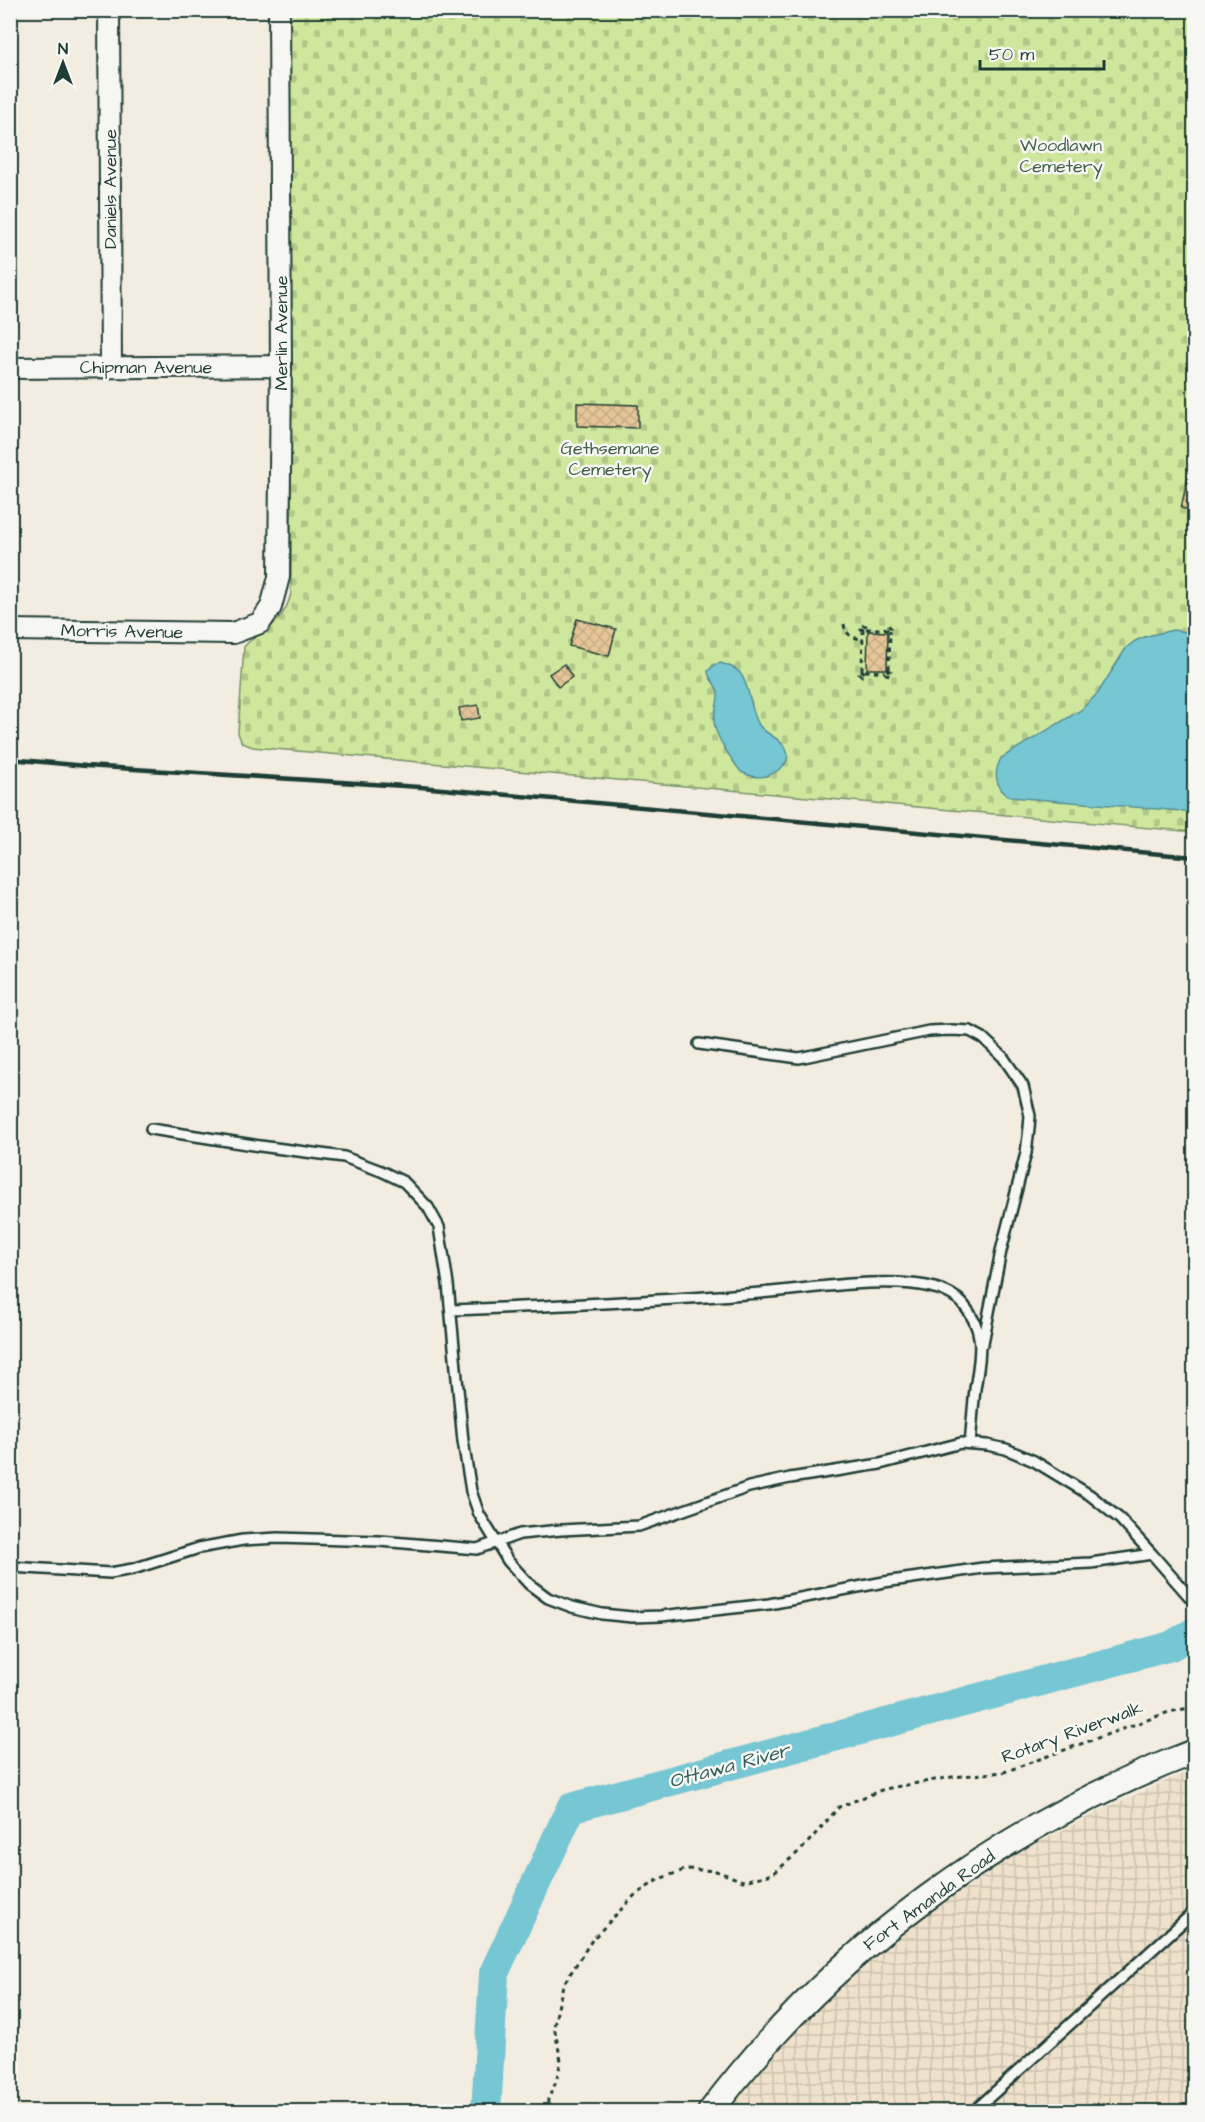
<svg xmlns="http://www.w3.org/2000/svg" width="1205" height="2122" viewBox="0 0 1205 2122" font-family="'Architects Daughter',sans-serif">
  <defs>
    <pattern id="industrial-grid" width="8" height="8" patternUnits="userSpaceOnUse" patternTransform="scale(1.5)"><rect width="8" height="8" fill="#efe1ca"/><path d="M0 4h8M4 0v8" fill="none" stroke="#ccc2ae"/></pattern>
    <pattern id="cemetery-stones" width="16" height="16" patternUnits="userSpaceOnUse" patternTransform="scale(1.5)"><rect width="16" height="16" fill="#cfe79d"/><path d="M2 7V4a2 2 0 0 1 4 0v3zM10 15v-3a2 2 0 0 1 4 0v3z" fill="#b1c788"/></pattern>
    <pattern id="building-cross-hatch" width="8" height="8" patternUnits="userSpaceOnUse" patternTransform="scale(1.5)"><rect width="8" height="8" fill="#e6c698"/><path d="M0 0l8 8M0 8l8-8" fill="none" stroke="#c5ab84"/></pattern>
  </defs>
  <rect width="100%" height="100%" fill="#f3ece0"/>
  <filter id="ink" filterUnits="userSpaceOnUse"><feTurbulence type="fractalNoise" baseFrequency=".0167" numOctaves="2"/><feDisplacementMap in="SourceGraphic" scale="12" xChannelSelector="R" yChannelSelector="G"/><feConvolveMatrix kernelMatrix="1 2 1 2 8 2 1 2 1" color-interpolation-filters="sRGB"/></filter>
  <g filter="url(#ink)">
    <path fill="url(#industrial-grid)" d="M 1194,1769 L 1194,2111 L 725,2112 L 769,2056 L 850,1975 L 931,1912 L 1015,1855 L 1107,1807 Z"/>
    <path fill="url(#cemetery-stones)" stroke="#779268" stroke-width="1.5" d="M 290,11 L 1194,11 L 1194,832 L 253,747 L 242,743 L 238,733 L 244,647 C 248,641 253,639 259,635 C 276,625 286,613 291,594 Z"/>
    <path fill="#77c6d3" stroke="#548f93" stroke-width="1.5" d="M 1173,630 L 1194,633 L 1194,812 L 1010,797 C 995,788 993,773 1001,758 L 1081,710 L 1098,693 L 1126,648 L 1135,641 L 1147,636 Z
      M 720,663 C 727,665 735,667 740,673 C 750,685 750,710 759,725 C 766,735 781,738 786,749 C 794,765 771,777 758,777 C 752,777 746,774 741,772 C 732,760 714,735 714,721 C 714,711 719,702 718,692 C 716,683 708,679 708,671 L 714,665 Z"/>
    <g fill="none" stroke-linecap="round" stroke-linejoin="round">
      <path stroke="#77c6d3" stroke-width="30" d="M 486,2112 L 494,1973 L 571,1808 L 1171,1646 L 1194,1632"/>
    </g>
    <path fill="url(#building-cross-hatch)" stroke="#1f3d34" stroke-width="1.5" d="M 577,403 L 638,405 L 638,428 L 577,426 Z
      M 1189,472 L 1194,472 L 1194,511 L 1181,508 Z
      M 577,619 L 616,629 L 609,656 L 569,646 Z
      M 868,631 L 888,632 L 887,669 L 867,669 Z
      M 564,664 L 572,677 L 558,687 L 549,674 Z
      M 478,705 L 480,718 L 461,721 L 459,708 Z"/>
    <g fill="none" stroke-linecap="round" stroke-linejoin="round">
      <g stroke="#1f3d34" stroke-width="14">
        <path id="service" d="M 699,1044 L 799,1058 L 929,1031 L 952,1030 L 970,1031 L 983,1038 L 1003,1057 L 1023,1086 L 1030,1116 L 1029,1128 L 1026,1153 L 1001,1251 L 983,1343
          M 151,1129 L 260,1146 L 344,1157 L 381,1171 L 404,1182 L 428,1207 L 439,1227 L 448,1284 L 463,1441 L 471,1491 L 479,1514 L 508,1561 L 529,1584 L 548,1598 L 572,1607 L 602,1614 L 632,1617 L 661,1616 L 769,1604 L 884,1582 L 983,1568 L 1091,1563 L 1152,1554 L 1194,1602
          M 451,1310 C 549,1306 647,1302 746,1294 C 797,1291 848,1281 899,1283 C 919,1284 949,1287 963,1304 C 987,1332 980,1356 975,1389 C 973,1407 972,1425 970,1443
          M 10,1567 L 110,1573 L 133,1569 L 199,1548 L 243,1540 L 278,1538 L 380,1541 L 477,1549 L 520,1534 L 561,1530 L 639,1526 L 749,1487 L 790,1478 L 880,1464 L 961,1443 L 987,1445 L 1006,1449 L 1034,1461 L 1090,1495 L 1120,1519 L 1152,1554
          M 973,2112 L 1194,1912"/>
      </g>
      <g stroke="#1f3d34" stroke-width="24">
        <path id="minor" d="M 109,10 L 111,367
          M 10,368 L 281,366
          M 10,630 L 233,633 L 260,623 L 271,607 L 279,577 L 281,366 L 279,10"/>
      </g>
      <g stroke="#1f3d34" stroke-width="28">
        <path id="tertiary" d="M 710,2112 C 833,1949 1004,1824 1194,1752"/>
      </g>
      <path stroke="#1f3d34" stroke-width="3" stroke-dasharray="4.5 4.5" stroke-linecap="butt" d="M 844,624 C 845,635 853,638 863,639
        M 862,625 L 866,626 L 865,630 L 861,629 Z
        M 888,625 L 891,628 L 889,631 L 885,628 Z
        M 866,629 L 886,629
        M 889,669 L 890,630
        M 861,670 L 865,673 L 862,676 L 859,673 Z
        M 862,670 L 863,630
        M 887,670 L 891,671 L 890,675 L 886,674 Z
        M 865,671 L 885,672
        M 547,2112 L 548,2099 L 556,2082 L 561,2061 L 554,2026 L 563,1985 L 592,1940 L 634,1896 L 659,1879 L 687,1869 L 716,1871 L 743,1881 L 773,1874 L 803,1848 L 839,1807 L 884,1789 L 952,1777 L 1004,1772 L 1169,1712 L 1194,1707"/>
      <use href="#service" stroke="#f6f6f2" stroke-width="9"/>
      <use href="#minor" stroke="#f6f6f2" stroke-width="20"/>
      <use href="#tertiary" stroke="#f6f6f2" stroke-width="24"/>
      <path stroke="#1f3d34" stroke-width="4.5" d="M 10,759 L 86,766 L 420,787 L 1194,857"/>
    </g>
  </g>
  <g text-anchor="middle" stroke-width="5" stroke-linejoin="round" paint-order="stroke">
    <g font-size="18" fill="#425f49" stroke="#f6f6f2">
      <text x="1061" y="151">Woodlawn<tspan x="1061" dy="21">Cemetery</tspan></text>
      <text x="610" y="454">Gethsemane<tspan x="610" dy="21">Cemetery</tspan></text>
    </g>
    <g font-size="18" fill="#1f3d34" stroke="#f6f6f2">
      <text transform="translate(110 189) rotate(-90)" y="6">Daniels Avenue</text>
      <text transform="translate(281 333) rotate(-90)" y="6">Merlin Avenue</text>
      <text x="146" y="373">Chipman Avenue</text>
      <text transform="translate(122 631) rotate(1)" y="6">Morris Avenue</text>
      <text transform="translate(1072 1732) rotate(-20)" y="6">Rotary Riverwalk</text>
      <text transform="translate(929 1900) rotate(-36)" y="6">Fort Amanda Road</text>
    </g>
    <g font-size="20" font-style="italic" fill="#355f5c" stroke="#f6f6f2">
      <text transform="translate(729 1765) rotate(-15)" y="7">Ottawa River</text>
    </g>
  </g>
  <rect width="1205" height="2122" fill="none" stroke="#f6f6f2" stroke-width="36"/>
  <rect x="18" y="18" width="1169" height="2086" fill="none" stroke="#1f3d34" stroke-width="2" filter="url(#ink)"/>
  <g transform="translate(63 63)" stroke="#f6f6f2" stroke-width="4.5" paint-order="stroke">
  <path d="M0-4.5L10 22L0 15L-10 22Z" fill="#1f3d34"/>
  <text y="-9" font-size="16" font-weight="bold" text-anchor="middle" fill="#1f3d34">N</text>
  </g>
  <path d="M980 60v9h124v-9" fill="none" stroke="#1f3d34" stroke-width="3"/>
  <text x="989" y="60" font-size="18" fill="#1f3d34" stroke="#f6f6f2" stroke-width="4.5" paint-order="stroke">50 m</text>
</svg>
